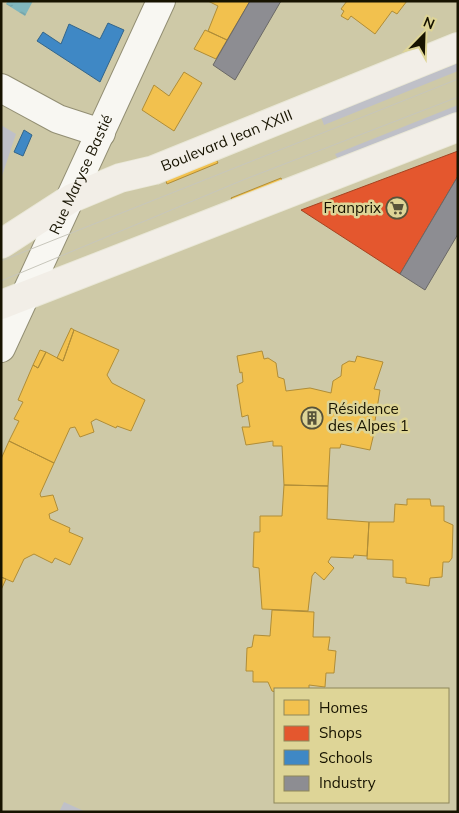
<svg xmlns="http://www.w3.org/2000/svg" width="459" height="813" viewBox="0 0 459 813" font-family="Mulish,sans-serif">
  <defs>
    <pattern id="water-ripples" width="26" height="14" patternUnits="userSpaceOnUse" patternTransform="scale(1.25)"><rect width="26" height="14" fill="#81b7bd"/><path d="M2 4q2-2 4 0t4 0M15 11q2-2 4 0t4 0" fill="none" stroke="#6f9ca1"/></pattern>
  </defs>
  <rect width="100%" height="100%" fill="#cec9a7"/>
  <path fill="#bfc0c8" d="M 458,63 L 458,71 L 324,125 L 321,117 Z
    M 458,105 L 458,113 L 339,161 L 335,154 Z
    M 1,125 L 16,134 L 1,179 Z
    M 64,802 L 86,812 L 59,812 Z"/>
  <path fill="url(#water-ripples)" d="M 8,1 L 33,1 L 25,16 L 6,4 Z"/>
  <path fill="#f2c14e" stroke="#b08d37" d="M 208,1 L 250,1 L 227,40 L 208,31 L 218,6 Z
    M 347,1 L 407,1 L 397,14 L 392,11 L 375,34 L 351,16 L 348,20 L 341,16 L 344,11 L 341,9 Z
    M 205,30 L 227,40 L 216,59 L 194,49 Z
    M 184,72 L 202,83 L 174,131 L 142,110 L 154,85 L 169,96 Z
    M 214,155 L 218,163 L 167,184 L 164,176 Z
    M 281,178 L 284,185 L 235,206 L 231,198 Z
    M 71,328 L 74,330 L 63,361 L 57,358 Z
    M 74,330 L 119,350 L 107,375 L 112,383 L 145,400 L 131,431 L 117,426 L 116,428 L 96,419 L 91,422 L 94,432 L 80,437 L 75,427 L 70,428 L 54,463 L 9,441 L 19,421 L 14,419 L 23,402 L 18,400 L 33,365 L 38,368 L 46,352 L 63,361 Z
    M 40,350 L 46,352 L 38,368 L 33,365 Z
    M 262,351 L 264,359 L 268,358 L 276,363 L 278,377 L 284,379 L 286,391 L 310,388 L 331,393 L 333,381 L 341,376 L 342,365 L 349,361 L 355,362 L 357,356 L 383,362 L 374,389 L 380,390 L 375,421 L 367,420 L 365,430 L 374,433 L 370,450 L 341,444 L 340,448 L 330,448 L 328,486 L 284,485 L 282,446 L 273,446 L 273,441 L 246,445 L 242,427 L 250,427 L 248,415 L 242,417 L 237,385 L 243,382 L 242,372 L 240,373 L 237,356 Z
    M 9,441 L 54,463 L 40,494 L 41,497 L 53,495 L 58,510 L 49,514 L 50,519 L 70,528 L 69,532 L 83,538 L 70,565 L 55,558 L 52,563 L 34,554 L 24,559 L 13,582 L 1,577 L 1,459 Z
    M 284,485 L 328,486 L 327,519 L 369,522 L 367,556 L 354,555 L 353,558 L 331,557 L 328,562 L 334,568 L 324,580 L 315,572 L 312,576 L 308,611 L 262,609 L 259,568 L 253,567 L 254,532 L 260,532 L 260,516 L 282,516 Z
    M 407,499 L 430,499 L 431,506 L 444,506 L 444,521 L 453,525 L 452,558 L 449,562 L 443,562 L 442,577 L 430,578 L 429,586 L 406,583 L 406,578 L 393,577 L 393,560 L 367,559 L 369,522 L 394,522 L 395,504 L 407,505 Z
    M 1,577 L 6,579 L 1,590 Z
    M 272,610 L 314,612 L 313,637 L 330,637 L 328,650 L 336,651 L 334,673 L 326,673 L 325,687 L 309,685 L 309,689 L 275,689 L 275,692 L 272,691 L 268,682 L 253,682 L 253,671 L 246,671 L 247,648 L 252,647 L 254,635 L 270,636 Z"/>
  <path fill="#e4572e" stroke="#a64320" d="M 458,151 L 458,176 L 400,274 L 301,210 Z"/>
  <path fill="#3f88c5" stroke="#33658a" d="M 108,23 L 124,30 L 100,82 L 37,41 L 43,32 L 61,44 L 69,24 L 100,39 Z
    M 24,130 L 32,135 L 23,156 L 14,152 Z"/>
  <path fill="#8d8d92" stroke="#6a6866" d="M 250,1 L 281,1 L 235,80 L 213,65 Z
    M 458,176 L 458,234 L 425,290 L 400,274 Z"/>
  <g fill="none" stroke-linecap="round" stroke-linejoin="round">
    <g stroke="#928e73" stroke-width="30">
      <g id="minor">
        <path d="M 1,88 L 58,119 L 101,133"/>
        <path id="s1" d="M 1,348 L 161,1"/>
      </g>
    </g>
    <g stroke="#e9e7d7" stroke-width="30">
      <g id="major">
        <path id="s2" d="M 1,244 L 72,198 L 120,178 L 154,170 L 458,47"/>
        <path d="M 1,305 L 458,127"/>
      </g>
    </g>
    <use href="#minor" stroke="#f8f7f2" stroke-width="28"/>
    <use href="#major" stroke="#f2eee7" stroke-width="28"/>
    <path stroke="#c7c6bb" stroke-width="1" d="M 1,261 L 458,79
      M 1,281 L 243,180 L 458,97"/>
  </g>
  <defs>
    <g id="supermarket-ring" transform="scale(1.125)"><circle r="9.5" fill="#ded597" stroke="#57533a" stroke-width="1.5"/><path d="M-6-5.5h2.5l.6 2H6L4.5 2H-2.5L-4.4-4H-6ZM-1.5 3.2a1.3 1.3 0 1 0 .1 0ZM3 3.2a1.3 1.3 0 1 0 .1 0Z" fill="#57533a"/></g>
    <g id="building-ring" transform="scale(1.125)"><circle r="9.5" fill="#ded597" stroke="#57533a" stroke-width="1.5"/><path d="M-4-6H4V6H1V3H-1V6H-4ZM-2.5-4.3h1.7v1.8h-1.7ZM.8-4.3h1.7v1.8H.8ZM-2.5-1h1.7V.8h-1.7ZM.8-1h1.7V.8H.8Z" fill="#57533a"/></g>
  </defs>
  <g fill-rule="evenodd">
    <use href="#supermarket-ring" x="397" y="208"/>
    <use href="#building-ring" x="312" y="418"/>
  </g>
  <g text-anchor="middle" stroke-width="5" stroke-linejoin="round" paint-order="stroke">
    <g font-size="15" fill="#171300" stroke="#ded597">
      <text dy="5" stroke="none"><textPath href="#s2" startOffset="250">Boulevard Jean XXIII</textPath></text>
      <text dy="5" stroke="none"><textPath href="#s1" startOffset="191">Rue Maryse Bastié</textPath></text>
    </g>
    <g font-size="15" fill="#171300" stroke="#ded597" text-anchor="end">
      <text x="381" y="213">Franprix</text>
      <text x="328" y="414" text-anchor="start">Résidence<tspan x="328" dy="17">des Alpes 1</tspan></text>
    </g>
  </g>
  <rect width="459" height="813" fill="none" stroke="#171300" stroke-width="5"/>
  <rect x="274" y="688" width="175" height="115" fill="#ded597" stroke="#8e875b"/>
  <rect x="284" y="700" width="25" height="15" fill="#f2c14e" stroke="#8e875b"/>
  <text x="319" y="713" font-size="15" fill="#171300">Homes</text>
  <rect x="284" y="726" width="25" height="15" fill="#e4572e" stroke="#8e875b"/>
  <text x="319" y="738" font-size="15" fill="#171300">Shops</text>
  <rect x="284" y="750" width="25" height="15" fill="#3f88c5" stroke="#8e875b"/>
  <text x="319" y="763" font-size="15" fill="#171300">Schools</text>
  <rect x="284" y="776" width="25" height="15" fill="#8d8d92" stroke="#8e875b"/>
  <text x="319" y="788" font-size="15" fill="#171300">Industry</text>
  <g transform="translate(424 35) rotate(23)" stroke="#ded597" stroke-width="4" paint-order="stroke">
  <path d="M0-4L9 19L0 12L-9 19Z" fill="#171300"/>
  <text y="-8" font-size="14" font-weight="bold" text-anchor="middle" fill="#171300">N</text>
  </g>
</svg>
